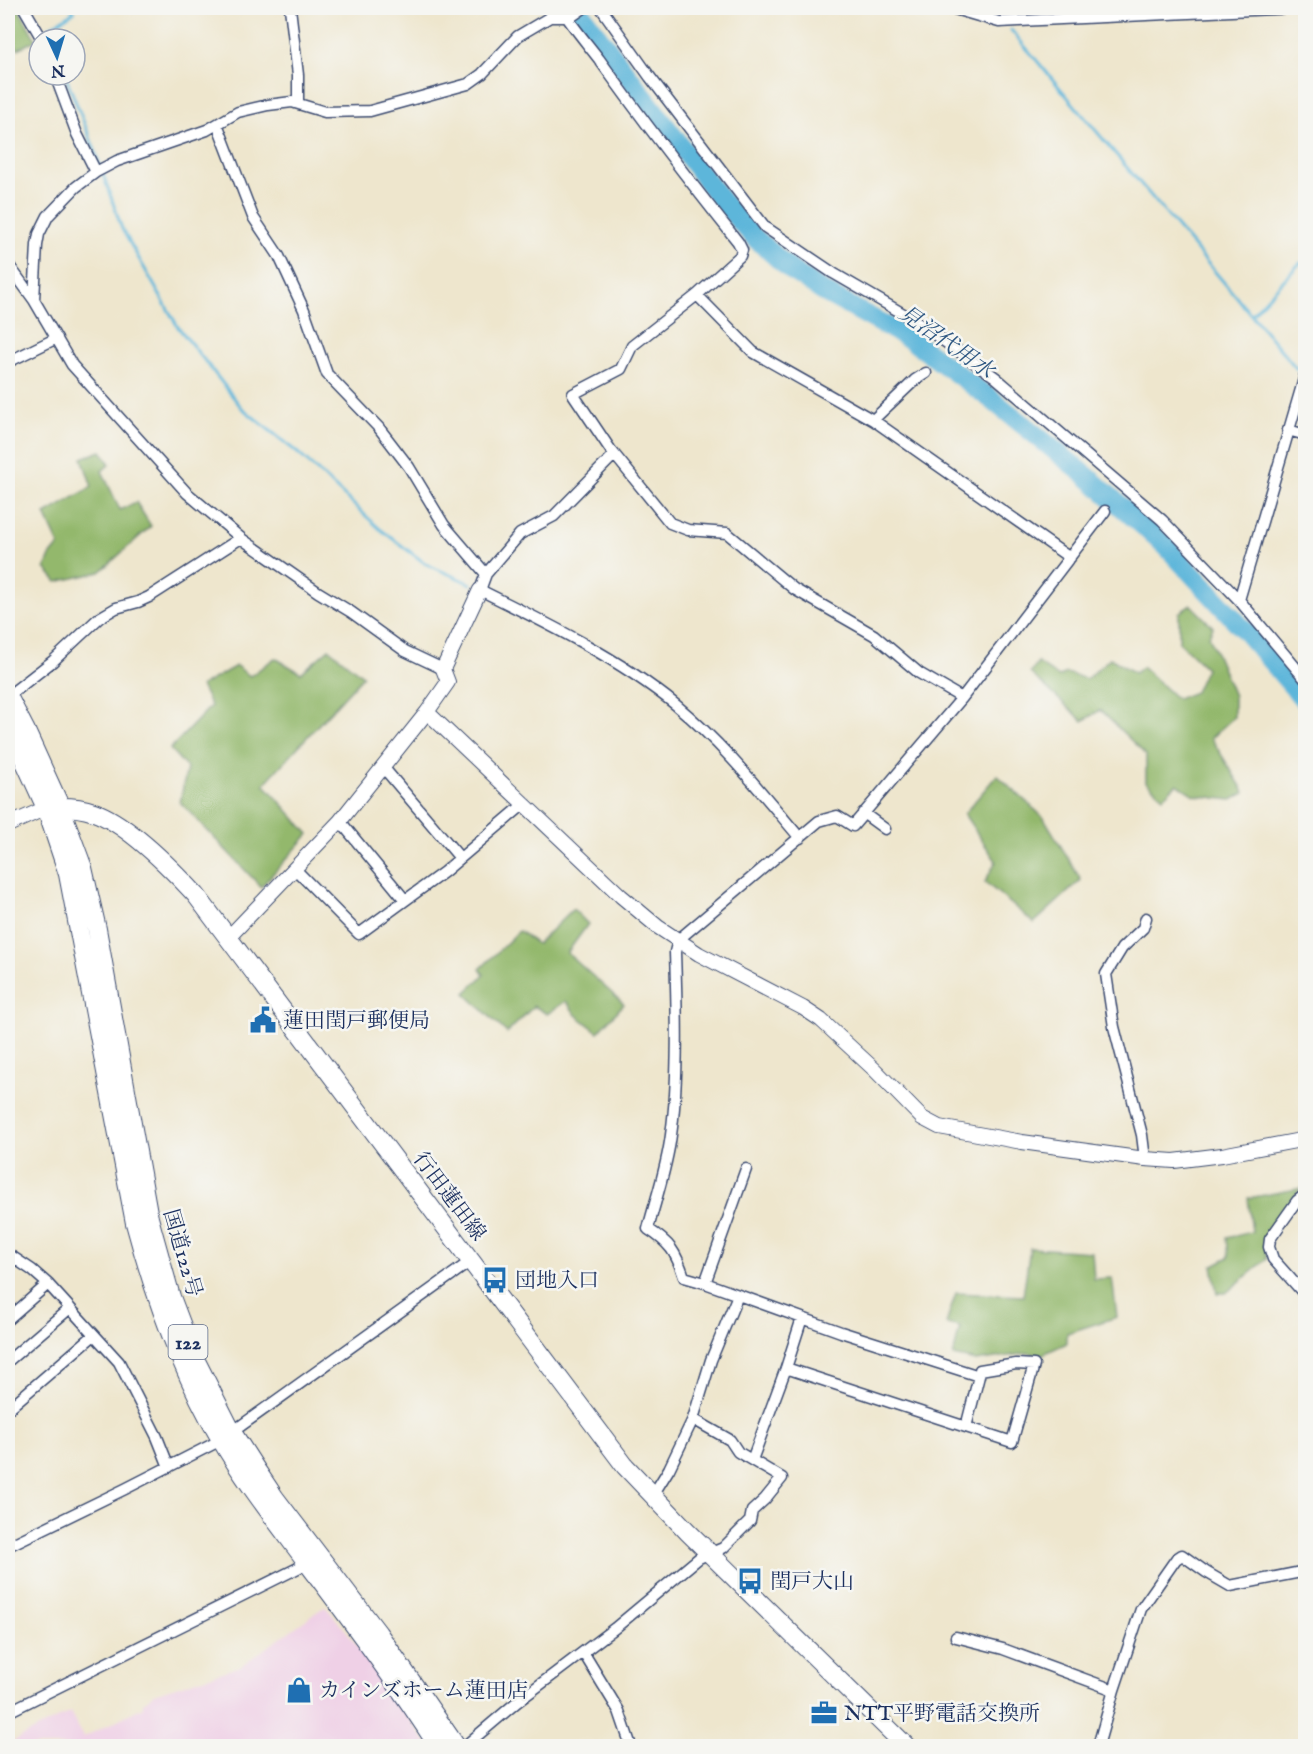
<svg xmlns="http://www.w3.org/2000/svg" width="1313" height="1754" viewBox="0 0 1313 1754" font-family="'IM FELL English','Noto Serif JP',serif">
  <rect width="100%" height="100%" fill="#f6f6f2"/>
  <filter id="ink" filterUnits="userSpaceOnUse"><feTurbulence type="fractalNoise" baseFrequency=".0167" numOctaves="2"/><feDisplacementMap in="SourceGraphic" scale="12" xChannelSelector="R" yChannelSelector="G"/><feConvolveMatrix kernelMatrix="1 2 1 2 8 2 1 2 1" color-interpolation-filters="sRGB"/></filter>
  <filter id="wash" filterUnits="userSpaceOnUse"><feTurbulence type="fractalNoise" baseFrequency=".008" numOctaves="4" result="noise"/><feDisplacementMap in="SourceGraphic" scale="24" xChannelSelector="R" yChannelSelector="G"/><feGaussianBlur stdDeviation="1.35" result="paint"/><feColorMatrix in="noise" values="0 0 0 0 0 0 0 0 0 0 0 0 0 0 0 0 0 1.4 0 .05"/><feComposite in="paint" operator="in"/></filter>
  <g filter="url(#wash)">
    <rect width="100%" height="100%" fill="#eee6cd"/>
    <path fill="#efd0e6" d="M 325,1606 L 347,1632 L 429,1746 L 8,1746 L 8,1744 L 70,1712 L 84,1737 L 143,1707 L 143,1703 L 154,1694 L 241,1666 Z"/>
    <path fill="#93b86c" stroke="#577465" stroke-width="1.5" d="M 8,8 L 18,8 L 36,40 L 18,49 L 11,43 L 8,44 Z
      M 101,451 L 110,464 L 102,471 L 120,510 L 136,502 L 151,526 L 100,572 L 57,582 L 45,568 L 50,556 L 59,545 L 45,514 L 92,487 L 82,458 Z
      M 1191,605 L 1213,627 L 1209,636 L 1234,696 L 1234,717 L 1211,738 L 1245,793 L 1231,800 L 1194,795 L 1177,784 L 1163,797 L 1146,782 L 1146,755 L 1100,710 L 1083,721 L 1030,673 L 1038,663 L 1059,677 L 1066,673 L 1087,679 L 1110,658 L 1135,673 L 1142,667 L 1177,699 L 1195,692 L 1206,668 L 1179,642 L 1179,613 Z
      M 329,649 L 363,676 L 264,784 L 309,834 L 261,887 L 180,802 L 187,768 L 170,749 L 211,706 L 201,686 L 236,666 L 250,676 L 275,658 L 301,673 Z
      M 997,775 L 1044,818 L 1081,880 L 1034,923 L 985,882 L 996,861 L 964,814 Z
      M 573,909 L 588,924 L 567,953 L 624,1004 L 598,1032 L 576,1015 L 566,1001 L 547,1014 L 534,1006 L 507,1033 L 465,993 L 484,975 L 480,969 L 519,931 L 537,944 Z
      M 1302,1188 C 1282,1212 1259,1225 1267,1259 L 1226,1293 L 1217,1293 L 1212,1266 L 1229,1257 L 1227,1238 L 1252,1232 L 1248,1198 Z
      M 1030,1248 L 1092,1252 L 1094,1279 L 1112,1278 L 1117,1317 L 1067,1333 L 1067,1343 L 1041,1355 L 1028,1353 L 976,1361 L 953,1356 L 960,1327 L 946,1324 L 956,1293 L 1023,1296 Z"/>
    <g fill="none" stroke-linecap="round" stroke-linejoin="round">
      <path stroke="#5db6da" stroke-width="3" d="M 1002,8 L 1002,13
        M 1011,30 L 1302,375
        M 51,39 L 50,27 L 74,12 L 71,8
        M 65,75 L 94,148 L 122,229 L 178,327 L 242,408 L 299,454 L 380,529 L 426,564 L 471,584
        M 1251,315 L 1300,263 L 1306,264"/>
      <path stroke="#5db6da" stroke-width="20" d="M 577,8 L 724,204 L 755,238 L 791,270 L 822,291 L 910,339 L 991,399 L 1089,478 L 1165,545 L 1248,634 L 1306,702"/>
    </g>
  </g>
  <g filter="url(#ink)">
    <g fill="none" stroke-linecap="round" stroke-linejoin="round">
      <g stroke="#3b4a6f" stroke-width="13">
        <path id="minor" d="M 24,8 L 42,39
          M 290,8 L 298,75 L 298,103
          M 561,8 C 572,26 586,42 599,59 C 644,122 690,182 738,242 L 742,250 L 740,256 L 697,295 L 632,346 L 621,369 L 573,394 L 610,449 L 670,523 L 688,530 L 727,533 L 794,589 L 874,635 L 919,673 L 962,698
          M 601,8 L 650,77 L 765,227 L 833,273 L 914,320 L 995,377 L 1162,520 L 1239,600 L 1306,680
          M 951,8 L 999,22 L 1297,8
          M 55,75 L 77,134 L 96,172
          M 218,126 L 253,217 L 279,256 L 304,310 L 327,374 L 379,428 L 409,467 L 444,525 L 486,574
          M 8,264 L 34,300 L 72,365 L 187,493 L 242,539 L 318,592 L 351,612 L 405,651 L 443,669
          M 697,295 L 753,352 L 873,420 L 915,380 L 926,373
          M 34,300 L 37,245 L 39,234 L 48,216 L 76,187 L 96,172 L 117,161 L 207,130 L 238,112 L 268,105 L 292,102 L 325,112 L 370,111 L 468,84 L 482,74 L 518,36 L 550,17 L 571,17 L 584,8
          M 8,362 L 57,338
          M 873,420 L 1070,558
          M 1288,430 L 1306,435
          M 614,455 L 554,516 L 520,534 L 486,574 L 480,590 C 545,622 620,659 676,705 C 723,744 761,792 800,838
          M 1239,600 L 1306,372
          M 8,696 L 53,661 L 99,618 L 116,608 L 138,602 L 149,597 L 241,538
          M 383,767 L 460,858
          M 863,813 L 885,829
          M 340,821 L 405,900
          M 295,869 L 359,934 L 444,872 L 524,804
          M 1145,1159 L 1142,1135 L 1114,1027 L 1106,974 L 1122,948 L 1143,928 L 1146,918
          M 746,1169 L 705,1283 L 841,1332 L 979,1376 L 980,1370 L 1016,1364 L 1034,1365 L 1012,1442 L 966,1427
          M 1306,1194 L 1297,1201 L 1270,1239 L 1269,1247 L 1273,1259 L 1306,1296
          M 8,1254 L 32,1270 L 48,1284 L 119,1362 L 157,1437 L 169,1467
          M 705,1283 L 684,1277 C 676,1252 670,1243 648,1229 C 656,1198 667,1167 671,1135 C 679,1078 677,1010 675,952 L 678,940 L 819,821 L 837,816 L 853,826 L 962,698 L 1105,511
          M 8,1319 L 48,1284
          M 8,1361 L 70,1308
          M 786,1368 L 802,1318
          M 8,1409 L 94,1335
          M 752,1460 L 786,1368 L 966,1427 L 979,1376
          M 653,1495 L 669,1469 L 693,1419 L 711,1360 L 738,1295
          M 8,1546 L 125,1489 L 221,1440 L 471,1261
          M 956,1637 L 1003,1649 L 1114,1690
          M 583,1652 L 619,1711 L 631,1746
          M 8,1712 L 308,1563
          M 465,1746 L 517,1702 L 615,1628 L 699,1558 L 723,1548 L 750,1521 L 752,1511 L 765,1499 L 782,1478 L 738,1452 L 730,1440 L 693,1419
          M 1098,1746 L 1114,1690 L 1141,1609 L 1176,1559 L 1182,1555 L 1206,1572 L 1230,1586 L 1306,1571"/>
      </g>
      <g stroke="#3b4a6f" stroke-width="16">
        <path id="tertiary" d="M 427,712 L 448,682 L 443,669 L 480,590
          M 8,825 L 46,808
          M 227,939 L 340,821 L 427,712 L 621,896 L 658,927 L 699,954 L 803,1008 L 821,1020 L 875,1070 L 922,1118 L 939,1127 L 1022,1142 L 1145,1159 L 1174,1161 L 1222,1155 L 1306,1139"/>
      </g>
      <g stroke="#3b4a6f" stroke-width="20">
        <path id="primary" d="M 47,808 C 63,806 79,807 94,812 C 128,824 171,868 196,895 L 625,1466 L 688,1532 L 906,1746"/>
      </g>
      <g stroke="#3b4a6f" stroke-width="20">
        <path id="trunk" d="M 8,696 L 25,729 L 60,806 L 83,868 L 97,929 L 149,1218 L 171,1297 L 193,1355 L 232,1432 L 257,1471 L 275,1498 L 378,1633 L 456,1746
          M 8,725 L 46,808 L 68,874 L 135,1223 C 155,1298 181,1371 220,1438 C 246,1483 278,1523 309,1565 C 354,1624 398,1684 438,1746"/>
      </g>
      <use href="#minor" stroke="#fff" stroke-width="10"/>
      <use href="#tertiary" stroke="#fff" stroke-width="14"/>
      <use href="#primary" stroke="#fff" stroke-width="18"/>
      <use href="#trunk" stroke="#fff" stroke-width="18"/>
    </g>
  </g>
  <defs>
    <g id="civic-bare" transform="scale(2.07)"><path d="M-.6-6.5H3V-4.5H.6V-3L4-1V1h2V6H-6V1h2V-1L-.6-3ZM-1.2 2.5V6h2.4V2.5Z" fill="#1f6fb2" stroke="#f6f6f2" stroke-width="2.5" paint-order="stroke"/></g>
    <g id="bus-bare" transform="scale(2.07)"><path d="M-5-6H5V4H4V6H2V4H-2V6H-4V4H-5ZM-3.5-4V0h7V-4ZM-3.5 1.2v1.5H-2V1.2ZM2 1.2v1.5H3.5V1.2Z" fill="#1f6fb2" stroke="#f6f6f2" stroke-width="2.5" paint-order="stroke"/></g>
    <g id="shop-bare" transform="scale(2.07)"><path d="M-5-2.5h2.3a2.7 3.5 0 0 1 5.4 0H5L5.5 6h-11ZM-1.5-2.5h3a1.5 2.3 0 0 0-3 0Z" fill="#1f6fb2" stroke="#f6f6f2" stroke-width="2.5" paint-order="stroke"/></g>
    <g id="office-bare" transform="scale(2.07)"><path d="M-6-3h4V-5.5h4V-3h4V5H-6ZM-1-4.5V-3h2v-1.5ZM-6 0V1H6V0Z" fill="#1f6fb2" stroke="#f6f6f2" stroke-width="2.5" paint-order="stroke"/></g>
  </defs>
  <g fill-rule="evenodd">
    <use href="#civic-bare" x="263" y="1020"/>
    <use href="#bus-bare" x="495" y="1280"/>
    <use href="#bus-bare" x="750" y="1581"/>
    <use href="#shop-bare" x="299" y="1690"/>
    <use href="#office-bare" x="824" y="1713"/>
  </g>
  <g text-anchor="middle" stroke-width="5" stroke-linejoin="round" paint-order="stroke">
    <rect fill="#f6f6f2" stroke="#5d6b8a" stroke-width="1.5" x="168.5" y="1325" width="39" height="34" rx="4.5"/>
    <g font-size="20" font-weight="bold" fill="#1b2f5e">
      <text x="188" y="1349">122</text>
    </g>
    <g font-size="21" fill="#1b2f5e" stroke="#f6f6f2" text-anchor="start">
      <text x="283" y="1027">蓮田閏戸郵便局</text>
      <text x="515" y="1287">団地入口</text>
      <text x="770" y="1588">閏戸大山</text>
      <text x="319" y="1697">カインズホーム蓮田店</text>
      <text x="844" y="1720">NTT平野電話交換所</text>
    </g>
    <g font-size="21" fill="#1b2f5e" stroke="#f6f6f2">
      <text transform="translate(450 1196) rotate(53)" y="7">行田蓮田線</text>
      <text transform="translate(183 1253) rotate(74)" y="7">国道122号</text>
    </g>
    <g font-size="22" font-style="italic" fill="#2f5883" stroke="#f6f6f2">
      <text transform="translate(947 341) rotate(35)" y="8">見沼代用水</text>
    </g>
  </g>
  <rect width="1313" height="1754" fill="none" stroke="#f6f6f2" stroke-width="30"/>
  <g transform="translate(57 57) rotate(176)"><circle r="28" fill="#f6f6f2" stroke="#9ea6b7" stroke-width="1.5"/>
  <path d="M0-4.5L10 22L0 15L-10 22Z" fill="#1f6fb2"/>
  <text y="-9" font-size="16" font-weight="bold" text-anchor="middle" fill="#1b2f5e">N</text>
  </g>
</svg>
